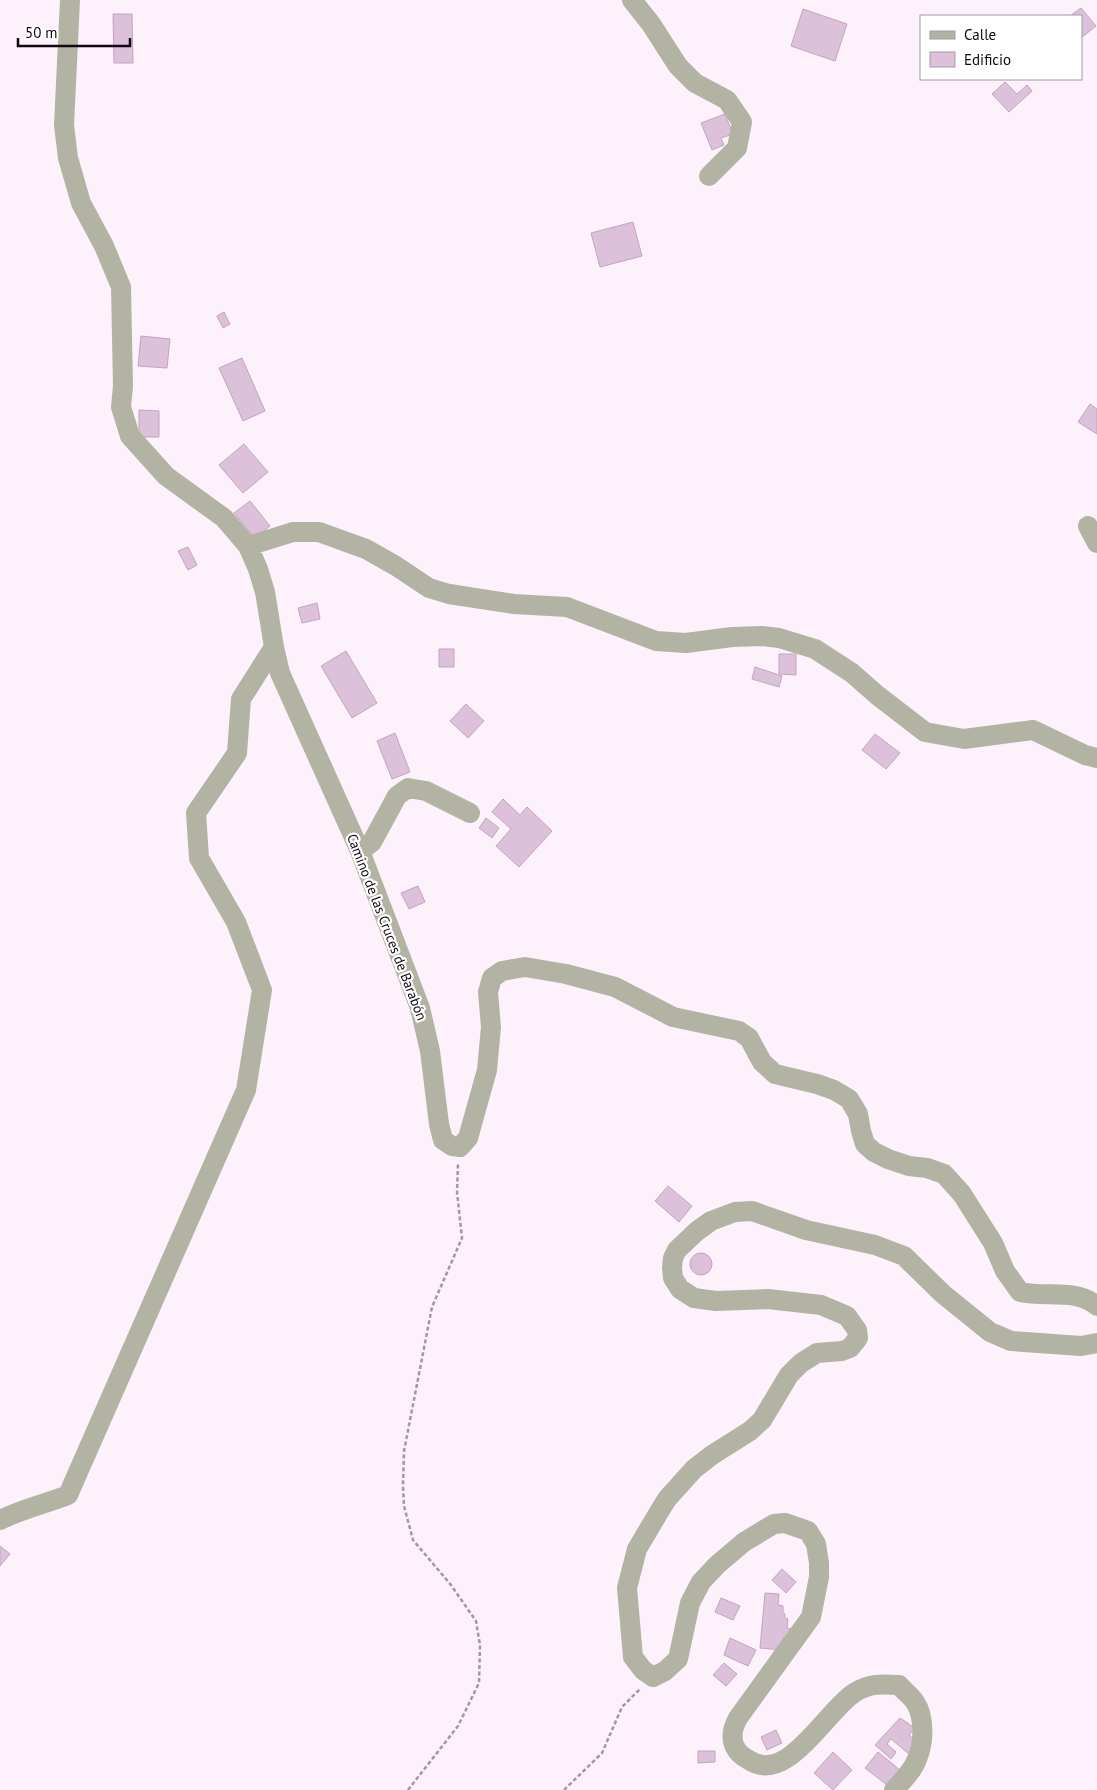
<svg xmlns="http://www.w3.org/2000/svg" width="1097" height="1790" viewBox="0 0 1097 1790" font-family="'PT Sans',sans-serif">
  <rect width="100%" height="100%" fill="#fdf1fb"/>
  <path fill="#ddc0da" stroke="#c1a5be" d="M 1081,8 L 1096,26 L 1081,38 L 1081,16 L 1070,16 Z
    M 803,9 L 847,24 L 835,61 L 791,46 Z
    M 113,14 L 132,14 L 133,63 L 114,63 Z
    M 1005,82 L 1017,94 L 1027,85 L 1032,91 L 1009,112 L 992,94 Z
    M 725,114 L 733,134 L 721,138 L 724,145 L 712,150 L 701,123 Z
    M 633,222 L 642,256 L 600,267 L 591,233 Z
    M 224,312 L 230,324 L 223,328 L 217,316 Z
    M 141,336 L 170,339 L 167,368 L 138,366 Z
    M 242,358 L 265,411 L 243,421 L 219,368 Z
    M 1090,404 L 1097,409 L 1097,434 L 1078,422 Z
    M 139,410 L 159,411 L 159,437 L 139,437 Z
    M 244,444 L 268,472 L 243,493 L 219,465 Z
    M 250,501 L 270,526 L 255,538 L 234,513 Z
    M 188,547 L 197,565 L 188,570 L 178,551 Z
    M 317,603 L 320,619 L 302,623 L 298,608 Z
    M 439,649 L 454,649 L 454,667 L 439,667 Z
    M 346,651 L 377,703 L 352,718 L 321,666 Z
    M 779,654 L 796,654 L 796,675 L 779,674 Z
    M 755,667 L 782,676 L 779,687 L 752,679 Z
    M 466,704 L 484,721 L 468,738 L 450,721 Z
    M 395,733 L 410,772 L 392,779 L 377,741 Z
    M 875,734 L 900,753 L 886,769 L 862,750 Z
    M 503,799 L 520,815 L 527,807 L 552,831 L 519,867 L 496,846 L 511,829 L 492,812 Z
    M 486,818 L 499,828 L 492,838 L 479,828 Z
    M 418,886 L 425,902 L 409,909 L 401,893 Z
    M 668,1186 L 692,1206 L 679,1222 L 655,1201 Z
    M690 1264a11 11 0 1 1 22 0a11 11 0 1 1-22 0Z
    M 0,1546 L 10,1554 L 0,1566 Z
    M 782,1569 L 796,1582 L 786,1593 L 772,1580 Z
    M 765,1593 L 779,1594 L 778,1605 L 783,1606 L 783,1613 L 785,1614 L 785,1618 L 788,1619 L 787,1628 L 791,1629 L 792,1636 L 783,1638 L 782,1650 L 760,1648 Z
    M 721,1598 L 740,1606 L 733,1620 L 715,1612 Z
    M 730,1638 L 756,1650 L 748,1666 L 724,1655 Z
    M 724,1663 L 737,1674 L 726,1686 L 713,1675 Z
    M 900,1718 L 915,1728 L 909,1735 L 918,1743 L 909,1754 L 891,1739 L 887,1744 L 896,1752 L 891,1759 L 875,1745 Z
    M 776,1730 L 782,1743 L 767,1750 L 761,1737 Z
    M 698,1751 L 715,1751 L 715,1762 L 698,1763 Z
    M 833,1752 L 852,1770 L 833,1790 L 814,1773 Z
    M 878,1752 L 900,1770 L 887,1785 L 865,1768 Z"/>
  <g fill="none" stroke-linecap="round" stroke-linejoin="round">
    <path stroke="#a398a1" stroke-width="2.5" stroke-dasharray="4 2.5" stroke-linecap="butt" d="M 408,1790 L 458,1726 L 479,1683 L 480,1645 L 476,1621 L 451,1585 L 413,1540 L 404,1506 L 403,1486 L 404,1451 L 432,1307 L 462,1238 L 457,1192 L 458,1164
      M 564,1790 L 602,1753 L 622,1707 L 641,1688"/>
    <path stroke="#b3b3a3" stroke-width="20" d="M 70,0 L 64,125 L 68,158 L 81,203 L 104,246 L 121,287 L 123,386 L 121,407 L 130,436 L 166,476 L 224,518 L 248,546 L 258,569 L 265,592 L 274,647 L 280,673 L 360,851 L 420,1008 L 430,1051 L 439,1124 L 443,1140 L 452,1146 L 460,1147 L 468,1138 L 487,1070 L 491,1027 L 488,992 L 492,978 L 502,971 L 525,967 L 566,974 L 615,987 L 673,1017 L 739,1031 L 749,1038 L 762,1062 L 775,1074 L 817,1084 L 834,1090 L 849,1099 L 858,1114 L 861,1131 L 865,1144 L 874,1152 L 888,1159 L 909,1166 L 927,1168 L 944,1174 L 962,1194 L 993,1243 L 1005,1271 L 1020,1292 C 1046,1298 1076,1288 1097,1306
      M 632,0 L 651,24 L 678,66 L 695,83 L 727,100 L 742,122 L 737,148 L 709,176
      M 1088,526 L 1097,543
      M 248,546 L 293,532 L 319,532 L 366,549 L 396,566 L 429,588 L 449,594 L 514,604 L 567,607 L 656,641 L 686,643 L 732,637 L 762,636 L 779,638 L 815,649 L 852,673 L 877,695 L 925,732 L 964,739 L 1033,730 L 1085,755 L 1097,758
      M 360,851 L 372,842 L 397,796 L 408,788 L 426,791 L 470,813
      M 0,1520 C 22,1509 45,1504 68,1495 L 246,1090 L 262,990 L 236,922 L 199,858 L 196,813 L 237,753 L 241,699 L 274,647
      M 894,1790 C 902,1781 913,1771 917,1759 C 924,1743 925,1717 915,1702 C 911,1696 904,1691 899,1685 C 883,1684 869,1683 854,1693 C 827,1710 787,1786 749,1760 C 743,1757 738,1753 735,1747 C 730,1737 733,1727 738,1718 L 811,1617 L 819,1577 L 819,1563 L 816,1544 L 808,1531 L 785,1523 L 774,1524 L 744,1542 L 717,1565 L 701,1582 L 690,1603 L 678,1659 L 665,1671 L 653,1677 L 643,1670 L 633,1657 L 627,1588 L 637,1549 L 659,1512 L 667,1499 L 694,1469 L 712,1455 L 750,1431 L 762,1420 L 789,1375 L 801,1363 L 817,1353 L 842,1351 L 850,1348 L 858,1338 L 857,1330 L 847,1316 L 821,1305 L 768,1299 L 716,1301 L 694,1298 L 680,1289 L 673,1278 L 672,1267 L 673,1258 L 677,1250 L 697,1231 L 711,1221 L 735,1212 L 752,1211 L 806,1230 L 875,1245 L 904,1256 L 943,1294 L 990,1332 L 1011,1341 L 1081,1346 L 1097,1343"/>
  </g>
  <g text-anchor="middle" stroke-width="4.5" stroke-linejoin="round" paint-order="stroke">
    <g font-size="14" fill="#120811" stroke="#fff">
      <text transform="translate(387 927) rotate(69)" y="5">Camino de las Cruces de Barabón</text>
    </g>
  </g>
  <rect x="920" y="15" width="162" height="65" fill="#ffffff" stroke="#a09ca0"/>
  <rect x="930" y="31" width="25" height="8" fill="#b3b3a3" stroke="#a09ca0"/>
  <text x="964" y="40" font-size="15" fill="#120811">Calle</text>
  <rect x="930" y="52" width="25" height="15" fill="#ddc0da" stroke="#a09ca0"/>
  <text x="964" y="65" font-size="15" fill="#120811">Edificio</text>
  <path d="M18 38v8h112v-8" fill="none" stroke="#120811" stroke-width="2.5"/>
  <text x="25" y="38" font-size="15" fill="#120811" stroke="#ffffff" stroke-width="4" paint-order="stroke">50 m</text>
</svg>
